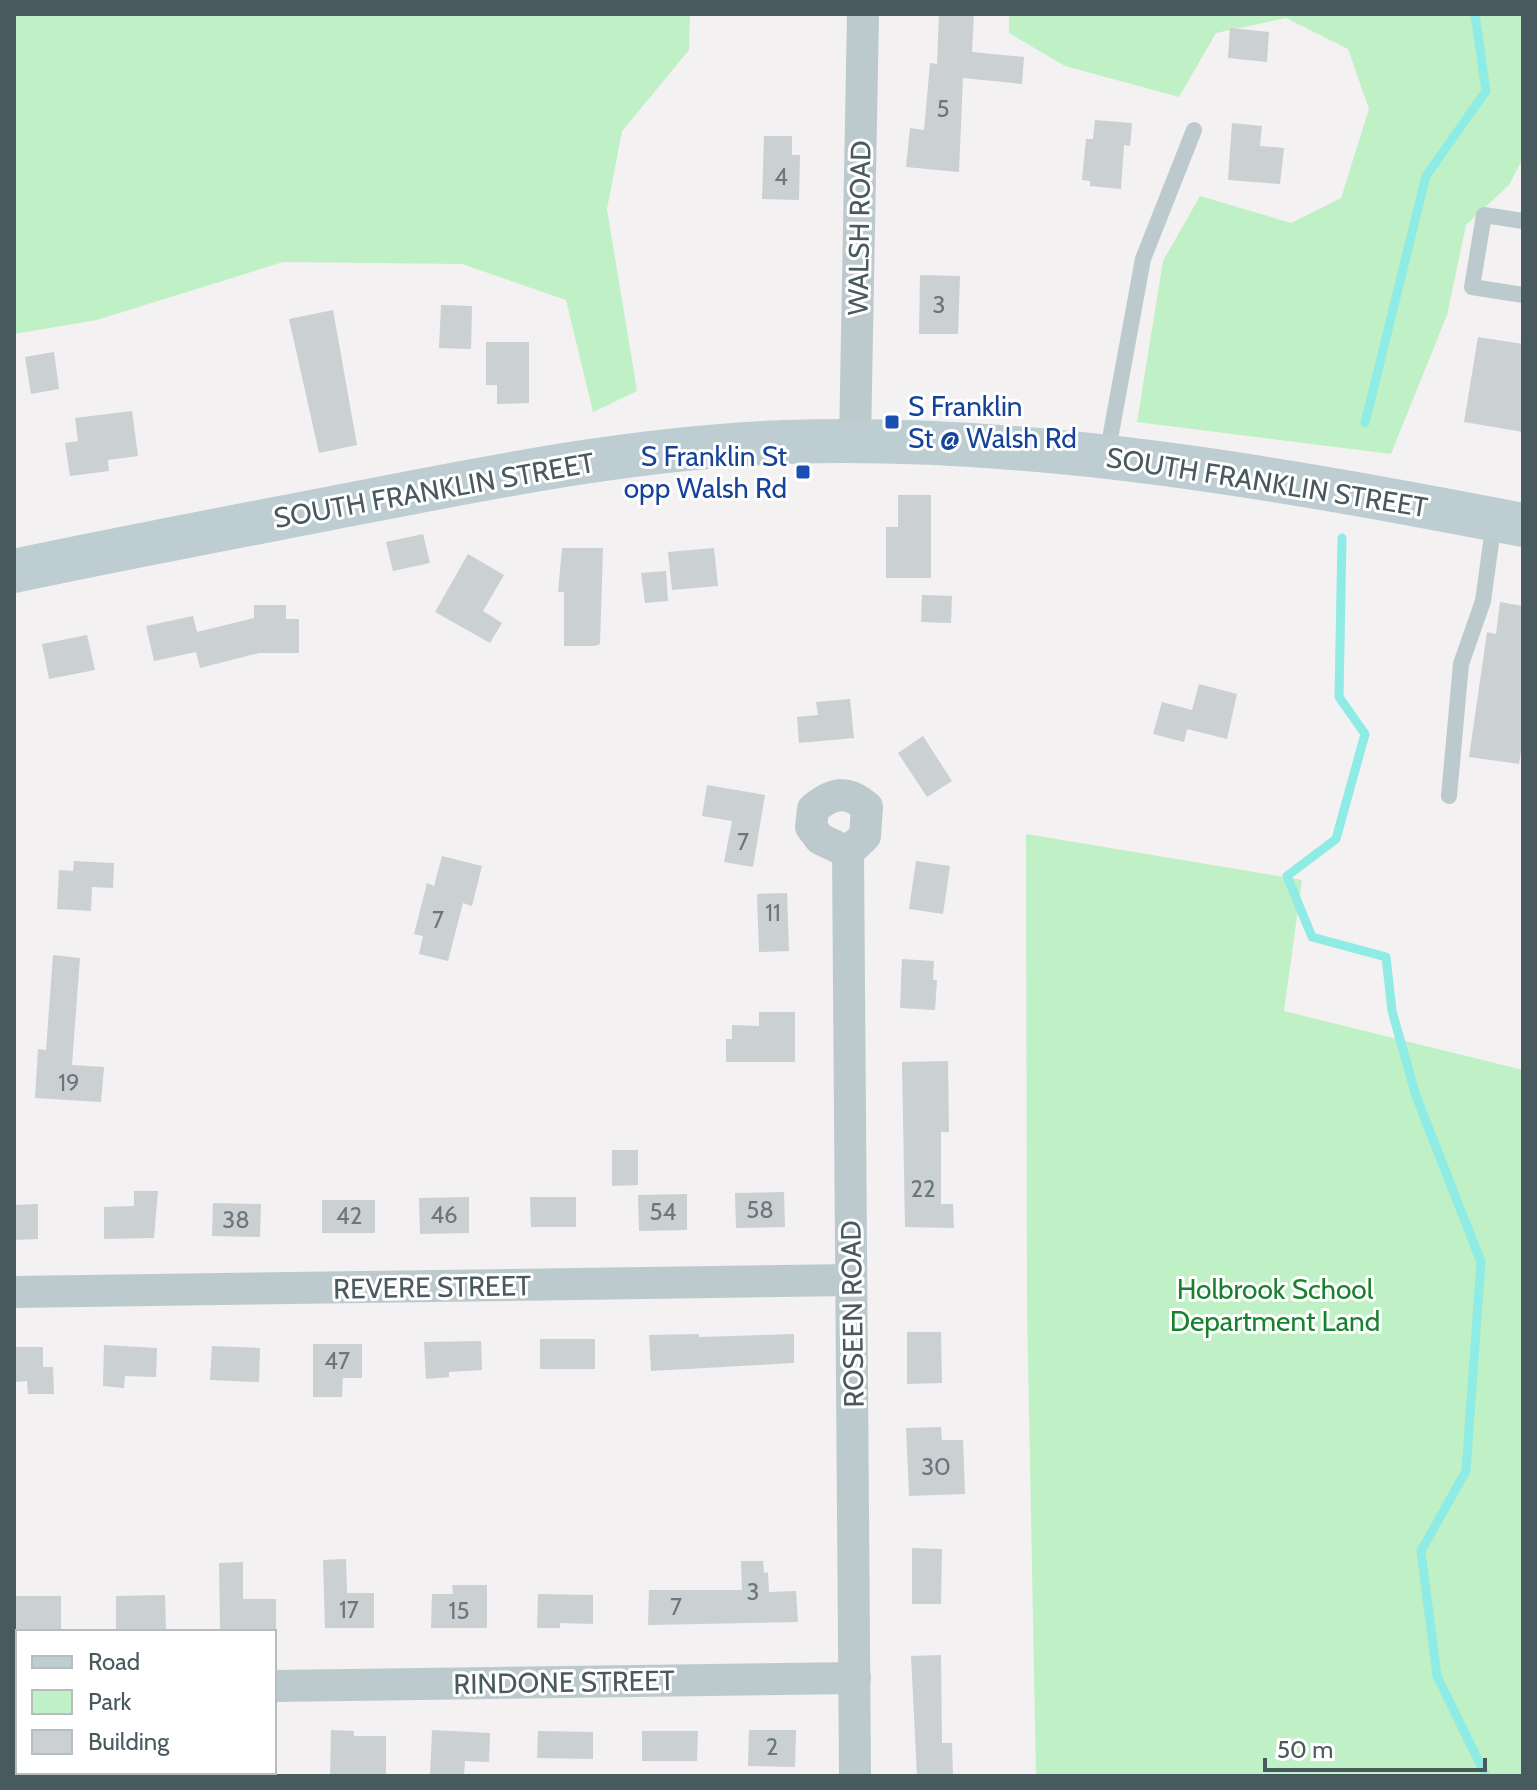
<svg xmlns="http://www.w3.org/2000/svg" width="1537" height="1790" viewBox="0 0 1537 1790" font-family="Cabin,sans-serif">
  <rect width="100%" height="100%" fill="#f3f1f2"/>
  <path fill="#c0f0c5" d="M 14,14 L 690,14 L 689,50 L 622,131 L 607,209 L 637,391 L 593,412 L 566,300 L 462,264 L 283,262 L 97,320 L 14,334 Z
    M 1009,14 L 1523,14 L 1523,158 L 1509,185 L 1466,225 L 1447,315 L 1391,454 L 1137,422 L 1163,261 L 1200,196 L 1291,223 L 1341,198 L 1369,109 L 1348,49 L 1286,18 L 1216,33 L 1179,97 L 1065,66 L 1009,33 Z
    M 1026,834 L 1302,880 L 1284,1011 L 1523,1070 L 1523,1776 L 1036,1776 L 1027,1307 Z"/>
  <g fill="none" stroke-linecap="round" stroke-linejoin="round">
    <path stroke="#8eece5" stroke-width="9" d="M 1365,423 L 1426,176 L 1486,91 L 1475,14
      M 1342,538 L 1339,697 L 1365,734 L 1336,839 L 1287,876 L 1312,937 L 1386,957 L 1392,1011 L 1416,1096 L 1481,1262 L 1466,1471 L 1421,1551 L 1437,1676 L 1486,1776"/>
  </g>
  <path fill="#cbd0d3" d="M 939,14 L 974,14 L 972,52 L 1024,57 L 1022,84 L 963,78 L 959,172 L 906,167 L 910,128 L 924,130 L 930,63 L 937,64 Z
    M 1230,28 L 1269,32 L 1267,62 L 1228,58 Z
    M 1095,120 L 1132,123 L 1130,146 L 1124,145 L 1121,189 L 1090,186 L 1090,181 L 1082,180 L 1086,139 L 1093,139 Z
    M 1232,123 L 1262,126 L 1260,146 L 1284,148 L 1280,184 L 1228,180 Z
    M 764,136 L 792,136 L 792,155 L 800,155 L 799,200 L 762,199 Z
    M 920,275 L 960,276 L 958,334 L 919,334 Z
    M 441,305 L 472,306 L 471,349 L 439,348 Z
    M 333,310 L 357,445 L 319,453 L 289,319 Z
    M 1478,337 L 1523,344 L 1523,432 L 1464,422 Z
    M 486,342 L 529,342 L 529,403 L 497,404 L 497,385 L 486,385 Z
    M 54,352 L 59,389 L 31,394 L 25,357 Z
    M 132,411 L 138,456 L 108,460 L 109,471 L 70,476 L 65,443 L 78,441 L 75,418 Z
    M 898,495 L 931,495 L 931,578 L 886,578 L 886,527 L 898,527 Z
    M 423,534 L 430,563 L 393,571 L 386,542 Z
    M 562,548 L 603,548 L 600,644 L 595,646 L 564,646 L 564,592 L 558,592 Z
    M 714,548 L 718,586 L 672,590 L 668,552 Z
    M 468,554 L 504,575 L 483,611 L 502,623 L 490,643 L 435,612 Z
    M 666,571 L 668,601 L 645,603 L 641,573 Z
    M 922,595 L 952,596 L 951,623 L 921,622 Z
    M 1500,602 L 1523,606 L 1523,737 L 1519,764 L 1469,757 L 1487,632 L 1496,634 Z
    M 254,605 L 286,605 L 286,619 L 299,619 L 299,653 L 259,653 L 200,668 L 196,652 L 154,661 L 146,626 L 193,616 L 197,632 L 254,618 Z
    M 87,635 L 95,670 L 49,679 L 42,644 Z
    M 1199,684 L 1237,694 L 1227,739 L 1187,729 L 1189,722 L 1184,742 L 1153,734 L 1162,702 L 1192,710 Z
    M 850,699 L 854,738 L 799,743 L 797,717 L 818,715 L 816,702 Z
    M 923,736 L 952,781 L 927,797 L 898,753 Z
    M 707,785 L 765,795 L 753,867 L 724,862 L 732,821 L 702,816 Z
    M 442,856 L 482,866 L 472,906 L 463,903 L 448,961 L 419,954 L 423,936 L 414,934 L 427,883 L 434,886 Z
    M 74,861 L 114,863 L 113,888 L 92,887 L 91,911 L 57,909 L 59,870 L 73,871 Z
    M 916,861 L 950,866 L 943,914 L 909,909 Z
    M 787,893 L 789,951 L 759,952 L 757,894 Z
    M 53,955 L 80,958 L 72,1065 L 104,1067 L 101,1102 L 35,1098 L 38,1049 L 46,1050 Z
    M 902,959 L 934,961 L 933,980 L 937,980 L 935,1010 L 900,1008 Z
    M 759,1012 L 795,1012 L 795,1062 L 726,1062 L 726,1039 L 732,1039 L 732,1025 L 759,1026 Z
    M 948,1061 L 949,1132 L 941,1132 L 941,1204 L 953,1204 L 954,1228 L 905,1227 L 902,1062 Z
    M 612,1150 L 638,1150 L 638,1185 L 612,1186 Z
    M 134,1191 L 158,1191 L 154,1238 L 104,1239 L 104,1207 L 134,1206 Z
    M 784,1192 L 785,1227 L 736,1228 L 735,1193 Z
    M 687,1194 L 687,1230 L 639,1231 L 638,1195 Z
    M 469,1197 L 469,1233 L 420,1234 L 419,1198 Z
    M 530,1197 L 576,1197 L 576,1227 L 531,1227 Z
    M 322,1200 L 375,1200 L 375,1233 L 322,1233 Z
    M 213,1203 L 261,1204 L 260,1237 L 212,1236 Z
    M 38,1204 L 38,1239 L 14,1240 L 14,1205 Z
    M 907,1332 L 941,1332 L 942,1383 L 907,1384 Z
    M 699,1334 L 699,1337 L 794,1334 L 794,1363 L 651,1371 L 649,1335 Z
    M 540,1339 L 595,1339 L 595,1369 L 540,1369 Z
    M 481,1341 L 482,1370 L 449,1372 L 449,1377 L 426,1379 L 424,1342 Z
    M 313,1344 L 362,1344 L 362,1378 L 343,1378 L 342,1397 L 313,1397 Z
    M 104,1345 L 157,1348 L 156,1377 L 125,1376 L 124,1388 L 103,1386 Z
    M 212,1346 L 260,1348 L 259,1382 L 210,1380 Z
    M 14,1347 L 43,1347 L 43,1367 L 53,1367 L 54,1394 L 28,1394 L 27,1381 L 14,1382 Z
    M 941,1427 L 942,1440 L 963,1440 L 965,1494 L 909,1496 L 906,1428 Z
    M 912,1548 L 942,1549 L 941,1604 L 912,1604 Z
    M 346,1559 L 347,1593 L 374,1593 L 374,1628 L 325,1628 L 323,1560 Z
    M 741,1561 L 763,1561 L 764,1573 L 768,1572 L 769,1592 L 796,1591 L 798,1622 L 648,1625 L 649,1590 L 742,1590 Z
    M 243,1562 L 243,1599 L 276,1599 L 276,1629 L 220,1630 L 219,1563 Z
    M 452,1585 L 487,1585 L 487,1628 L 431,1628 L 432,1594 L 453,1594 Z
    M 538,1594 L 593,1595 L 593,1624 L 560,1623 L 560,1628 L 537,1628 Z
    M 165,1595 L 166,1630 L 116,1631 L 116,1596 Z
    M 14,1596 L 61,1596 L 61,1631 L 14,1631 Z
    M 941,1655 L 942,1743 L 952,1743 L 953,1776 L 917,1776 L 911,1656 Z
    M 331,1730 L 354,1731 L 354,1736 L 386,1736 L 386,1776 L 330,1776 Z
    M 432,1730 L 490,1733 L 489,1762 L 465,1761 L 464,1776 L 430,1776 Z
    M 749,1730 L 796,1730 L 795,1767 L 748,1766 Z
    M 538,1731 L 593,1732 L 593,1759 L 537,1758 Z
    M 642,1731 L 698,1731 L 697,1761 L 642,1761 Z"/>
  <g fill="none" stroke-linecap="round" stroke-linejoin="round">
    <path stroke="#bdcacd" stroke-width="16" d="M 1523,221 L 1484,215 L 1472,287 L 1523,295
      M 1107,455 L 1143,259 L 1194,130
      M 1449,796 L 1461,664 L 1483,601 L 1494,521"/>
    <path stroke="#bdcacd" stroke-width="32" d="M 855,441 L 863,14
      M 848,852 L 820,839 L 811,827 L 813,809 C 832,793 847,789 867,807 L 865,836 L 848,852 L 855,1776
      M 14,1292 L 850,1280
      M 274,1686 L 855,1678
      M 14,1690 L 18,1690"/>
    <path stroke="#bdcdd2" stroke-width="44" d="M 14,571 C 132,546 250,524 368,501 C 506,474 644,447 785,442 C 1035,434 1279,478 1523,525"/>
  </g>
  <g fill="#1a4fb4" stroke="#fff" stroke-width="3">
    <rect x="884" y="414" width="16" height="16" rx="4"/>
    <rect x="795" y="464" width="16" height="16" rx="4"/>
  </g>
  <g text-anchor="middle" stroke-width="6" stroke-linejoin="round" paint-order="stroke">
    <g font-size="24" fill="#6a787b">
      <text x="943" y="117">5</text>
      <text x="781" y="185">4</text>
      <text x="939" y="313">3</text>
      <text x="743" y="850">7</text>
      <text x="773" y="921">11</text>
      <text x="438" y="928">7</text>
      <text x="69" y="1091">19</text>
      <text x="923" y="1197">22</text>
      <text x="760" y="1218">58</text>
      <text x="663" y="1220">54</text>
      <text x="444" y="1223">46</text>
      <text x="349" y="1224">42</text>
      <text x="236" y="1228">38</text>
      <text x="337" y="1369">47</text>
      <text x="936" y="1475">30</text>
      <text x="753" y="1600">3</text>
      <text x="676" y="1615">7</text>
      <text x="349" y="1618">17</text>
      <text x="459" y="1619">15</text>
      <text x="772" y="1755">2</text>
    </g>
    <g font-size="28" fill="#495a5e" stroke="#fff">
      <text transform="translate(859 228) rotate(-89)" y="10">WALSH ROAD</text>
      <text transform="translate(1267 482) rotate(9)" y="10">SOUTH FRANKLIN STREET</text>
      <text transform="translate(434 490) rotate(-10)" y="10">SOUTH FRANKLIN STREET</text>
      <text transform="translate(432 1287) rotate(-1)" y="10">REVERE STREET</text>
      <text transform="translate(852 1314) rotate(-91)" y="10">ROSEEN ROAD</text>
      <text transform="translate(564 1682) rotate(-1)" y="10">RINDONE STREET</text>
    </g>
    <g font-size="28" fill="#164399" stroke="#fff" text-anchor="start">
      <text x="908" y="416">S Franklin<tspan x="908" dy="32">St @ Walsh Rd</tspan></text>
      <text x="787" y="466" text-anchor="end">S Franklin St<tspan x="787" dy="32">opp Walsh Rd</tspan></text>
    </g>
    <g font-size="28" fill="#18812e" stroke="#fff">
      <text x="1275" y="1299">Holbrook School<tspan x="1275" dy="32">Department Land</tspan></text>
    </g>
  </g>
  <rect width="1537" height="1790" fill="none" stroke="#495a5e" stroke-width="32"/>
  <rect x="16" y="1630" width="260" height="144" fill="#ffffff" stroke="#b6bdbf" stroke-width="2"/>
  <rect x="32" y="1656" width="40" height="12" fill="#bdcdd2" stroke="#b6bdbf" stroke-width="2"/>
  <text x="88" y="1670" font-size="24" fill="#495a5e">Road</text>
  <rect x="32" y="1690" width="40" height="24" fill="#c0f0c5" stroke="#b6bdbf" stroke-width="2"/>
  <text x="88" y="1710" font-size="24" fill="#495a5e">Park</text>
  <rect x="32" y="1730" width="40" height="24" fill="#cbd0d3" stroke="#b6bdbf" stroke-width="2"/>
  <text x="88" y="1750" font-size="24" fill="#495a5e">Building</text>
  <path d="M1265 1758v12h220v-12" fill="none" stroke="#495a5e" stroke-width="4"/>
  <text x="1277" y="1758" font-size="24" fill="#495a5e" stroke="#ffffff" stroke-width="6" paint-order="stroke">50 m</text>
</svg>
